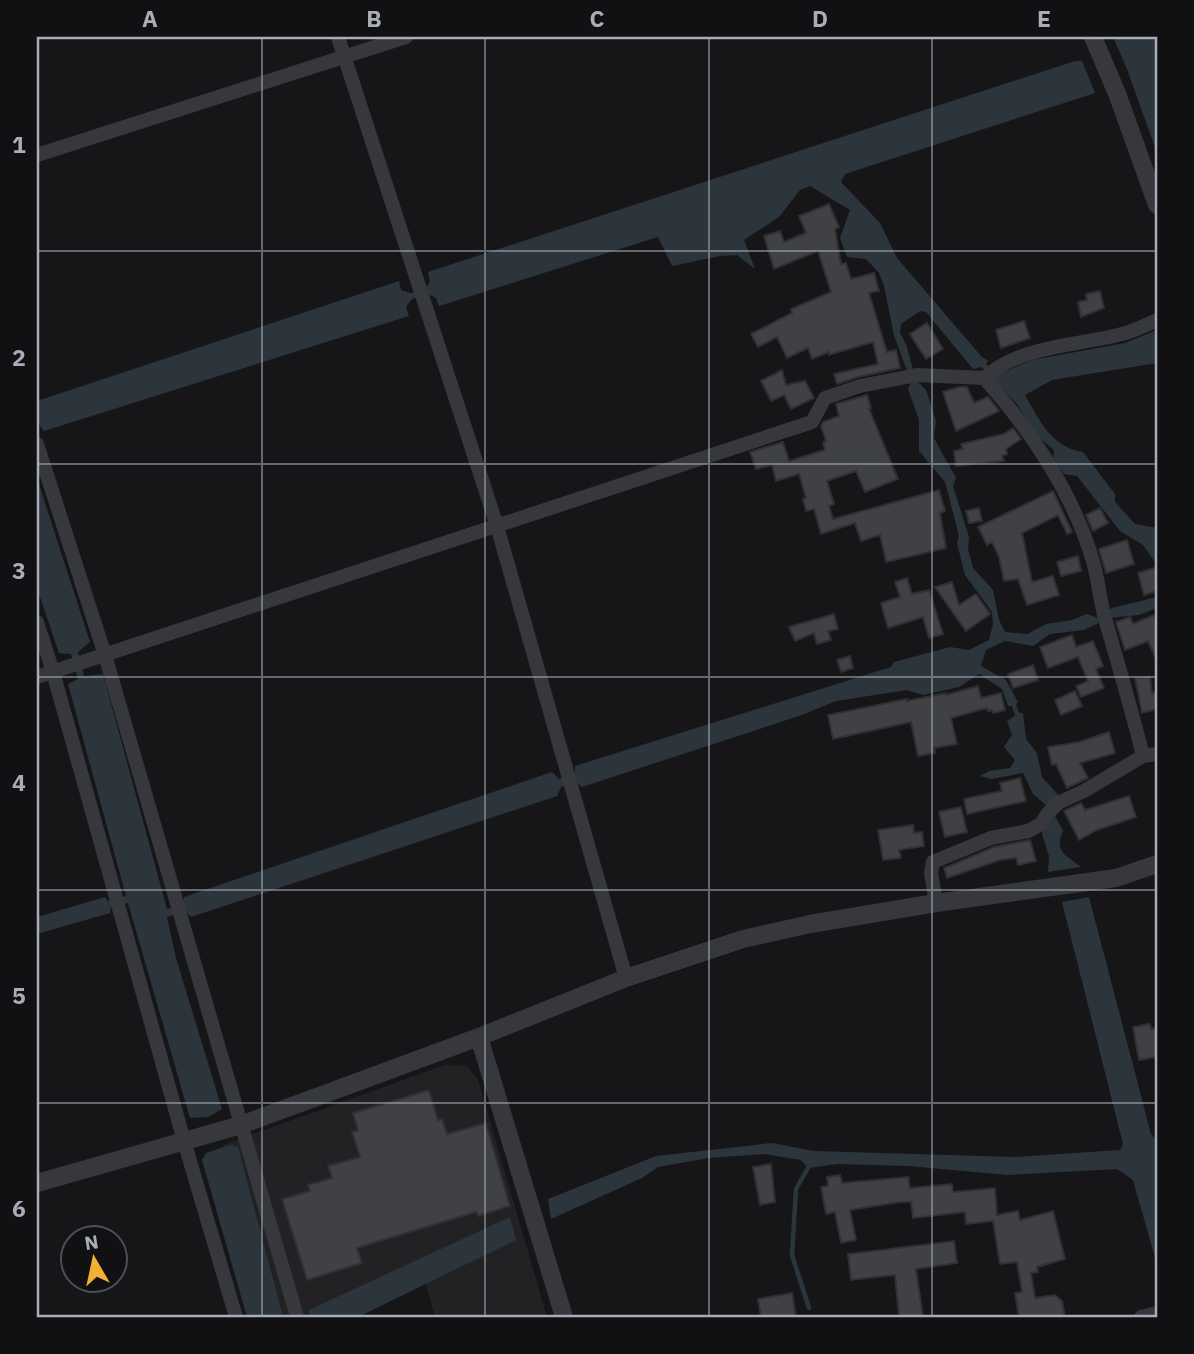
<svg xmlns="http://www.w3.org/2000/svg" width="1194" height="1354" viewBox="0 0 1194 1354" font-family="'IBM Plex Sans',sans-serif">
  <rect width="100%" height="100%" fill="#161618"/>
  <path fill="#222225" d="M 445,1065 L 467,1066 L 478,1080 L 547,1317 L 435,1317 L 423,1273 L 328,1317 L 270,1317 L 223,1145 Z"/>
  <path fill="#2c353c" d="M 1113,37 L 1157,37 L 1157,153 L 1127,69 Z
    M 1075,61 L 1082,61 L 1095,93 L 845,174 L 841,182 L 880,223 L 897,258 L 981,356 L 988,361 L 986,364 L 997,375 L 1032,360 L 1125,343 L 1157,330 L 1157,363 L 1052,380 L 1025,395 C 1040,421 1050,446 1083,452 L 1115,494 L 1115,502 L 1135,524 L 1157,528 L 1157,565 L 1143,545 L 1120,531 L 1077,476 L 1064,474 L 1053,460 L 1054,450 L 1036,435 L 1017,404 L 982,367 L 973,369 L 926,312 L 920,311 L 901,324 L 900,333 L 906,344 L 913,369 L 917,381 L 926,390 L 936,421 L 934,438 L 956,478 L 953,486 L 969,537 L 968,549 L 973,568 L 993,590 L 999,620 L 1005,632 L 1027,634 L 1046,624 L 1072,620 L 1087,614 L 1098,618 L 1112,608 L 1157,597 L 1157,608 L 1139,615 L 1109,618 L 1084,630 L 1050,634 L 1033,646 L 1005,641 L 986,650 L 981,666 L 1006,680 L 1018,702 L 1016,704 L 1019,713 L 1023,713 L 1026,739 L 1037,753 L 1042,777 L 1059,796 L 1053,802 L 1055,816 L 1063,831 C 1054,852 1066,855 1081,867 L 1048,872 L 1049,856 L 1042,834 L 1049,816 L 1046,805 L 1033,794 L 1023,773 L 992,779 L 980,776 L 989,771 L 1010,768 L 1015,760 L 1004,747 L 1012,735 L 1007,721 L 1015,716 L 1012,706 L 1008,706 L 1002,689 L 979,674 L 959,687 L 923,695 L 907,690 L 836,701 L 802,715 L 582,787 L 576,782 L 561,787 L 557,796 L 191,917 L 185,911 L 167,917 L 176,958 L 222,1109 L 208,1117 L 190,1118 L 128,903 L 111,907 L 110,913 L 37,934 L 37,917 L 105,897 L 108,901 L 126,896 L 68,684 L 78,679 L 71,654 L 59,653 L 37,588 L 37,478 L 90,642 L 78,652 L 84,676 L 103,674 L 167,909 L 183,904 L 184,897 L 552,772 L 559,779 L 575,773 L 575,766 L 891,667 L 894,662 L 950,647 L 969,650 L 989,640 L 993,624 L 992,612 L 965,575 L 957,543 L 959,536 L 945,482 L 919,451 L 919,420 L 908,389 L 911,382 L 894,335 L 884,286 L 879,273 L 866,259 L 847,257 L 840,238 L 850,210 L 810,186 L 800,190 L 779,217 L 744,240 L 755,269 L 737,255 L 720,256 L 672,266 L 658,237 L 439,306 L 436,298 L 428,294 L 412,299 L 406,307 L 409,316 L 44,431 L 37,422 L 37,401 L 399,281 L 401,290 L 410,293 L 426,289 L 430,281 L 428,272 Z
    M 1089,897 L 1151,1134 L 1157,1140 L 1157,1265 L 1133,1180 L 1117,1169 L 1008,1175 L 908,1166 L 837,1164 L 808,1168 L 801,1160 L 764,1154 L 709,1158 L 658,1167 L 642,1178 L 551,1219 L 548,1199 L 656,1156 L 772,1143 L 814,1151 L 1015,1157 L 1120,1150 L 1123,1144 L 1062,902 Z
    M 230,1145 L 238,1147 L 283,1317 L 247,1317 L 202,1160 L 206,1153 Z
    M 510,1217 L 516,1240 L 358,1317 L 310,1317 L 309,1310 Z"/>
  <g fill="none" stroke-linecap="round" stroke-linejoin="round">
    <path stroke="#2c353c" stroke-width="4.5" d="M 808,1168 L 796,1189 L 792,1255 L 809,1308"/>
  </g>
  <path fill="#404145" stroke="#303034" stroke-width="2" d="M 829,204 L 839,227 L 835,229 L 841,264 L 846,263 L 851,279 L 874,273 L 879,291 L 869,293 L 887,352 L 896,350 L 900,368 L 858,377 L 837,384 L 834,374 L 878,364 L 873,342 L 829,355 L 829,352 L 812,359 L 808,348 L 787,358 L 777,337 L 758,347 L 751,334 L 792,313 L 791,309 L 831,292 L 818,251 L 774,269 L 764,236 L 780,231 L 784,242 L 806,233 L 799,216 Z
    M 1100,291 L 1104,308 L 1081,317 L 1078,302 L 1087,300 L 1086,294 Z
    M 1024,321 L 1030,338 L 1001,348 L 996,330 Z
    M 927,323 L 943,349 L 926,359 L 910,334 Z
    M 782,370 L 786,385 L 805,381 L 814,398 L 791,409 L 784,395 L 771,401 L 761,381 Z
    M 959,387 L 967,387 L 974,403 L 988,397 L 999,411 L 956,431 L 943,392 Z
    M 867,395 L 871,408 L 869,409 L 898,479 L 865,492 L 856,471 L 827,481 L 834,504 L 829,506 L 833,519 L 939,490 L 945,511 L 940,513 L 946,548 L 886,562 L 880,535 L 861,541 L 855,523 L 821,534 L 814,509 L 806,511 L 803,499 L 806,498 L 799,474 L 776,481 L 772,465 L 756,469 L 750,452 L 783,442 L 789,461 L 825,450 L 823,442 L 826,441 L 821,426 L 823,422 L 839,416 L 836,404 Z
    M 1013,428 L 1021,439 L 1006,449 L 1007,454 L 1002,456 L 1004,461 L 956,466 L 954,451 L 963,449 L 961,444 L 1004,434 Z
    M 1053,491 L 1072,532 L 1067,534 L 1058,515 L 1022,533 L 1032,582 L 1053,576 L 1059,595 L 1027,605 L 1018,579 L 1004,581 L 999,557 L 992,542 L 987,545 L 978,527 Z
    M 979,508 L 982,521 L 969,523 L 966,511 Z
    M 1100,508 L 1108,523 L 1093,531 L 1086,515 Z
    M 1127,540 L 1134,564 L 1106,573 L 1099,549 Z
    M 1078,556 L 1081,571 L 1061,576 L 1057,562 Z
    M 1157,567 L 1157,591 L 1144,595 L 1138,573 Z
    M 907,578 L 912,594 L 929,590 L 943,634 L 929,638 L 923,617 L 888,628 L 881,603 L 900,597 L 895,582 Z
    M 952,582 L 959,605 L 976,594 L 990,614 L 966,631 L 935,587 Z
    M 834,614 L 838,629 L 828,631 L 831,640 L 817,644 L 814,633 L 795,641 L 789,627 Z
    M 1154,615 L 1157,622 L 1157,661 L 1148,641 L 1125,650 L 1116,622 L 1130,617 L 1133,624 Z
    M 1072,635 L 1076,647 L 1093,641 L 1103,666 L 1096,669 L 1104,688 L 1081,697 L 1076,686 L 1088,681 L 1078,657 L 1048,668 L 1040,647 Z
    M 850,656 L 853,668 L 841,672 L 837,660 Z
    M 1033,665 L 1038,680 L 1013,688 L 1008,674 Z
    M 1150,677 L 1152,693 L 1157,692 L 1157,709 L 1142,713 L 1135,678 Z
    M 978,686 L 981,698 L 1001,693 L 1005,710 L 993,713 L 992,710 L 988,711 L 987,708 L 951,718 L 957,744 L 934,748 L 935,753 L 918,756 L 911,722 L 833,739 L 828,715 L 907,699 L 907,701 L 946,693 L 946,695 Z
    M 1075,691 L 1082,706 L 1061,715 L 1055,700 Z
    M 1109,732 L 1115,753 L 1080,763 L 1088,778 L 1067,788 L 1056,764 L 1052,765 L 1048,747 L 1079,742 Z
    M 1020,778 L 1026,801 L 967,814 L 964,799 L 1002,791 L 1000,783 Z
    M 1129,796 L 1136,817 L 1097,830 L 1079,840 L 1064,811 L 1081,803 L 1085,810 Z
    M 961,807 L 967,832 L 945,837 L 939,812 Z
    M 913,825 L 914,833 L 922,832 L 924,846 L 899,850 L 901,858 L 883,860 L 878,830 Z
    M 1030,840 L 1036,861 L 1018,865 L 1016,858 L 1000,860 L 947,878 L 944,868 L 994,847 Z
    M 1150,1024 L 1151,1029 L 1157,1028 L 1157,1057 L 1139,1060 L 1133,1027 Z
    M 429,1090 L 438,1120 L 442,1119 L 447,1134 L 486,1123 L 510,1206 L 478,1216 L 476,1212 L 357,1248 L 362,1263 L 307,1280 L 282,1199 L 310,1191 L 308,1185 L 332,1178 L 328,1166 L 360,1157 L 352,1132 L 358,1130 L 353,1113 Z
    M 771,1164 L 775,1202 L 760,1205 L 753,1167 Z
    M 840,1175 L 842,1183 L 908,1177 L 910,1188 L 952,1184 L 953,1192 L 995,1188 L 997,1215 L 1018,1211 L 1020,1220 L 1053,1211 L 1065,1259 L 1037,1267 L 1038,1272 L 1031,1273 L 1035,1298 L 1055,1295 L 1062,1301 L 1065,1317 L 1019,1317 L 1015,1293 L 1022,1292 L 1017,1262 L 1000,1264 L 993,1221 L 966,1224 L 965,1212 L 913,1218 L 911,1202 L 900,1202 L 850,1210 L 856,1240 L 841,1243 L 835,1212 L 826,1214 L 821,1187 L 828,1186 L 827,1177 Z
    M 954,1241 L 957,1263 L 916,1269 L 923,1317 L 899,1317 L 895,1275 L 851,1280 L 848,1254 Z
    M 792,1293 L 796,1317 L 761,1317 L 758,1299 Z"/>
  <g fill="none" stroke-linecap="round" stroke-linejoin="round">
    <path stroke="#37383d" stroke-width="14" d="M 338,37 L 497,526 L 626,978
      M 37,155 L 406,37
      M 984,378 C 1031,430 1075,496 1094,565 C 1099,584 1100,603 1106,622 C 1119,667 1132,711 1143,756
      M 37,444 L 105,655 L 297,1317
      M 37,622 L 53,672 L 184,1141 L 236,1317
      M 37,677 L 812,422 L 825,398 L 860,386 L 917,375 L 984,378 C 1021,345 1076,346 1122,334 C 1134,331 1146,325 1157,320
      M 936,903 L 931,873 L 933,862 L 991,838 L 1028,831 L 1041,824 L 1048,813 L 1058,803 L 1084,791 L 1143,756 L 1157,754
      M 1141,1317 L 1157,1313"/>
    <path stroke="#37383d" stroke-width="18" d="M 1093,37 L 1118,96 L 1157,205
      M 479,1037 L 564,1317
      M 37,1183 L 241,1125 L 479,1037 L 626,978 L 743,939 L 810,924 L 936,903 L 1116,878 L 1157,864"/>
  </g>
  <path fill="none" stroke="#a8adb8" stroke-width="2" stroke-opacity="0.55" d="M 262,37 L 262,1317M 485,37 L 485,1317M 709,37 L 709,1317M 932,37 L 932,1317M 37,251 L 1157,251M 37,464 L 1157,464M 37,677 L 1157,677M 37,890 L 1157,890M 37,1103 L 1157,1103"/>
  <rect width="1194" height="1354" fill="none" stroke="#111113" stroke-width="77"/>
  <g transform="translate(94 1259) rotate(351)"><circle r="33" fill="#111113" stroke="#4d4f55" stroke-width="2"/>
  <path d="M0-5L12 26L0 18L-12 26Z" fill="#f2b134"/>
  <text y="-10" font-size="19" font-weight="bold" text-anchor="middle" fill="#a8adb8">N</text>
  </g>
  <rect x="38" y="38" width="1118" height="1278" fill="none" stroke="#a8adb8" stroke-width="2.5"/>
  <g font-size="23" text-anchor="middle" font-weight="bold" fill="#a8adb8">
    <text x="150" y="27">A</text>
    <text x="374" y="27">B</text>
    <text x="597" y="27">C</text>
    <text x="820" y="27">D</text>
    <text x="1044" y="27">E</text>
    <text x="19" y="153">1</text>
    <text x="19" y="366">2</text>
    <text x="19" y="579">3</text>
    <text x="19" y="791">4</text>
    <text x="19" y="1004">5</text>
    <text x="19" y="1217">6</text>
  </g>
</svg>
